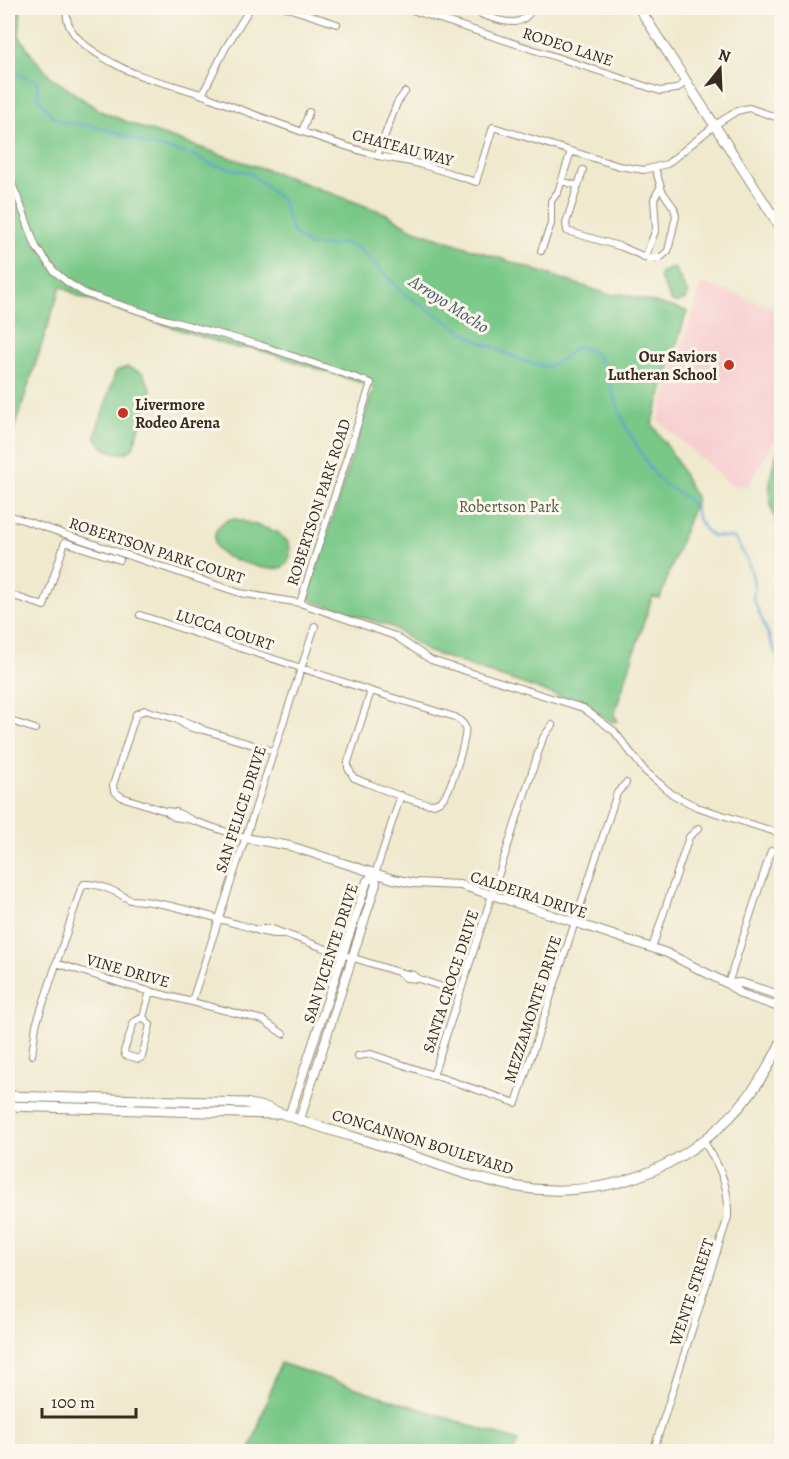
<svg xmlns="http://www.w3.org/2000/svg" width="789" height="1459" viewBox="0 0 789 1459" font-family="Alegreya,serif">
  <rect width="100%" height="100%" fill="#fbf7ec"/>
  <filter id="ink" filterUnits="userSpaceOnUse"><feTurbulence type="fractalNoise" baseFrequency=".0167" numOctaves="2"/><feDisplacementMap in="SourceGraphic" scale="12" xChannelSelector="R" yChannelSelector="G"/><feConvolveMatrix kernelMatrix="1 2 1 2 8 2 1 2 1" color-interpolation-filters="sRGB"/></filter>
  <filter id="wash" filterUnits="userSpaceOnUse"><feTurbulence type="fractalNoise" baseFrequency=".008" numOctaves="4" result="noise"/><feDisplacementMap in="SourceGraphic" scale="24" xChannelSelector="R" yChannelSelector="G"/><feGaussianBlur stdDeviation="1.35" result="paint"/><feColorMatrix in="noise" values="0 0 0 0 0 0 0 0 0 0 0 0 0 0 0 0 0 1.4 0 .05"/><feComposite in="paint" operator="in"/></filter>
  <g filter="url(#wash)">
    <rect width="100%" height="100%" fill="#efe9ce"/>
    <path fill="#f7cfd1" d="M 702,283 L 781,310 L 781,428 L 748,486 L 731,485 L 658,420 Z"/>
    <path fill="#79c888" stroke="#5a7953" stroke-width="1.5" d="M 8,8 L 21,8 L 19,36 L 33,57 L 51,77 L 100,111 L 142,128 L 279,174 L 387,214 L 412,229 L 610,295 L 623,294 L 687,311 L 652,424 L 675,458 L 696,499 L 660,598 L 652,597 L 614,715 L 618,721 L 612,722 L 584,705 L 427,651 L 392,627 L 312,601 L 308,594 L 374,387 L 253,348 L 236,348 L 80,297 L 61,286 L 8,447 Z
      M 671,268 L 675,269 L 688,294 L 686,299 L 677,303 L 672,302 L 660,278 L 661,273 Z
      M 127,367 L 143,373 L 151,390 L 133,448 C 122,459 100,450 95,436 L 116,371 Z
      M 781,445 L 781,532 C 765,504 767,474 781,445 Z
      M 230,519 L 236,519 L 277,532 L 289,543 C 298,587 245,563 225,556 C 209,546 212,526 230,519 Z
      M 280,1363 L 518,1441 L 514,1451 L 250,1451 Z"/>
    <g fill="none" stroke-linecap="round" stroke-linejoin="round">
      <path stroke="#5da0d1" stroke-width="2" d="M 8,49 C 9,55 8,59 9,65 C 10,77 29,75 38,82 L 38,97 L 53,117 L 62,122 L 89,125 L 112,131 L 149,145 L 193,155 L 213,165 L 250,173 L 282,200 L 292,231 L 308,245 L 326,246 L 343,243 L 358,248 L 407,296 L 476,340 L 526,362 L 548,367 L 562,359 L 574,348 C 588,347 595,351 602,363 L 626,427 L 649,467 L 660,481 L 686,498 L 695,507 L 697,517 L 705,530 L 713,536 L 734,538 C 745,554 758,577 753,598 L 777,656 L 782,661"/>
    </g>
  </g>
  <g filter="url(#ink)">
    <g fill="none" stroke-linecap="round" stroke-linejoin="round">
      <g stroke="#958a76" stroke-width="8">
        <path id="minor" d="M 67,8 C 62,34 93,52 113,63 C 140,79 173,84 203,95 C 259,117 316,138 375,155 C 389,159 405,160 419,164 C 438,169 457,176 476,182 L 493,127 L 619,166 L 644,170 L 667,164 L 715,125 L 737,111 L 749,108 L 782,119
          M 288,8 L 337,24
          M 406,8 L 660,91 L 676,89 L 686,82
          M 470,8 C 479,15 504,23 515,22 C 524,21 529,15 533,8
          M 202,95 L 226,47 L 250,8
          M 302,132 L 309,112
          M 377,156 L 397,103 L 405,92
          M 583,170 L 566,223 L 567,231 L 622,247 L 647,258 L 660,258 L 668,251 L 676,216 L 674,208 L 662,191 L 655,168
          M 8,175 L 20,203 L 36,247 L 54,271 L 67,282 L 86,294 L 168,320 L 260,345 L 371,383 L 300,603
          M 562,181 L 578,186
          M 541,251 L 551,224 L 551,201 L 558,192 L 571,151
          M 645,258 L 656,229 L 654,199 L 661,186
          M 8,515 L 240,593 L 300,603 L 395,636 L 431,660 L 583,708 L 614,731 L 645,771 L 672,794 L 697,807 L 782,834
          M 8,594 L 44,606 L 65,542 L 120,560
          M 140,615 L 371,691 L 348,762 L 348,768 L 354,778 C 371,784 416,805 433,804 C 437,803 442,801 444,797 C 451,789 468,735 465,727 C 463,722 459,720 455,717 L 371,691
          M 8,720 L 35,729
          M 179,721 C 187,727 193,729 204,730 L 273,751
          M 204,730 C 189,720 163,716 145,710 L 136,714 L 113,785 L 114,791 L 122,797 L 165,811 L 176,812 L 194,821 L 245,838
          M 168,813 L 174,817 L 192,820
          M 375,874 L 401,795
          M 261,929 L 272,929 L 332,951 L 401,973 L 414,975 L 419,979
          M 652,948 L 689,837 L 699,828
          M 56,963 L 129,986 L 263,1020 L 283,1034
          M 401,974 L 406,978 L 419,979 L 460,993
          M 728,984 L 771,851 L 777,850
          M 192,1001 L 315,626
          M 143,1017 L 150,1025 L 142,1057 L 139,1059 L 125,1055 L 124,1051 L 134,1022 Z
          M 143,1017 L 150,991
          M 32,1055 L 36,1025 L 81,889 L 84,884 C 98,883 118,892 130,900 C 164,901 207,916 241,925 C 255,929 267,935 281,934
          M 358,1056 L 371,1054 L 516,1103 L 617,793 L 626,783
          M 433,1076 L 543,738 L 552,725
          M 653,1452 L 728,1217 C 729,1186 721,1168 704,1142"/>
      </g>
      <g stroke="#958a76" stroke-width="10">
        <path id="tertiary" d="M 245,838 L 290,846 L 393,879 L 414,883 L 460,885 L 492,895 L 667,953 L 728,984 L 741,994 L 782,1008
          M 728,984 L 741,983 L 782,996
          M 289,1116 L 367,881 L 375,874
          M 300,1119 L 376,884 L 375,874"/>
      </g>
      <g stroke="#958a76" stroke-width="11">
        <path id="secondary" d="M 639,8 L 782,230
          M 8,1096 L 245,1103 L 268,1108 C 308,1125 352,1136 393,1149 C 439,1164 485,1184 533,1189 C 643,1199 737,1139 782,1040
          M 8,1106 L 275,1114"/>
      </g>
      <use href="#minor" stroke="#fff" stroke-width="6"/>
      <use href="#tertiary" stroke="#fff" stroke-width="8"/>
      <use href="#secondary" stroke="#fff" stroke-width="9"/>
    </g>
  </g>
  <g fill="#c8321e" stroke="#fbf7ec" stroke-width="2">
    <circle cx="729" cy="365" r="6"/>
    <circle cx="123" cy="413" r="6"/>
  </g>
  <g text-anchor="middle" stroke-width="6" stroke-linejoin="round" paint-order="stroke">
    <g font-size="16" fill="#3b2a1e" stroke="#fbf7ec">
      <text transform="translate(568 46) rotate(18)" y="6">RODEO LANE</text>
      <text transform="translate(403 147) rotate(15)" y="6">CHATEAU WAY</text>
      <text transform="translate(318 502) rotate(-72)" y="6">ROBERTSON PARK ROAD</text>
      <text transform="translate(157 550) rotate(18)" y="6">ROBERTSON PARK COURT</text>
      <text transform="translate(225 629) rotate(18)" y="6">LUCCA COURT</text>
      <text transform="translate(240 809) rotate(-72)" y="6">SAN FELICE DRIVE</text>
      <text transform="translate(529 894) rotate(18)" y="6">CALDEIRA DRIVE</text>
      <text transform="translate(330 953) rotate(-72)" y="6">SAN VICENTE DRIVE</text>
      <text transform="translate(128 970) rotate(16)" y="6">VINE DRIVE</text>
      <text transform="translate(450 981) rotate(-72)" y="6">SANTA CROCE DRIVE</text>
      <text transform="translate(532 1009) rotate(-72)" y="6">MEZZAMONTE DRIVE</text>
      <text transform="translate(423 1141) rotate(17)" y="6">CONCANNON BOULEVARD</text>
      <text transform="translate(691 1292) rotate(-72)" y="6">WENTE STREET</text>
    </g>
    <g font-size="16" font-weight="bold" fill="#3b2a1e" stroke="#fbf7ec" text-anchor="end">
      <text x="717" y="362">Our Saviors<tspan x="717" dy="18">Lutheran School</tspan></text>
      <text x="135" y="410" text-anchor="start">Livermore<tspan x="135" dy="18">Rodeo Arena</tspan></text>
    </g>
    <g font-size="16" fill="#4e593e" stroke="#fbf7ec">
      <text x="509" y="512">Robertson Park</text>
    </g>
    <g font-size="18" font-style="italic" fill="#495966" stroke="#fbf7ec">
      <text transform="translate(449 304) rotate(33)" y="6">Arroyo Mocho</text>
    </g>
  </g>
  <rect width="789" height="1459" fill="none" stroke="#fbf7ec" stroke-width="30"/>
  <g transform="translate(720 69) rotate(18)" stroke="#fbf7ec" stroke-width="4.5" paint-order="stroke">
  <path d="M0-4.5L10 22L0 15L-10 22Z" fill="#3b2a1e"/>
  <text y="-9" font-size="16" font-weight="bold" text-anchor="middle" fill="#3b2a1e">N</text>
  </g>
  <path d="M42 1408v9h94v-9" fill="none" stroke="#3b2a1e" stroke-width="3"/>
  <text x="51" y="1408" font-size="18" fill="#3b2a1e" stroke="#fbf7ec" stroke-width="4.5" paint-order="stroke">100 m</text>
</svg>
